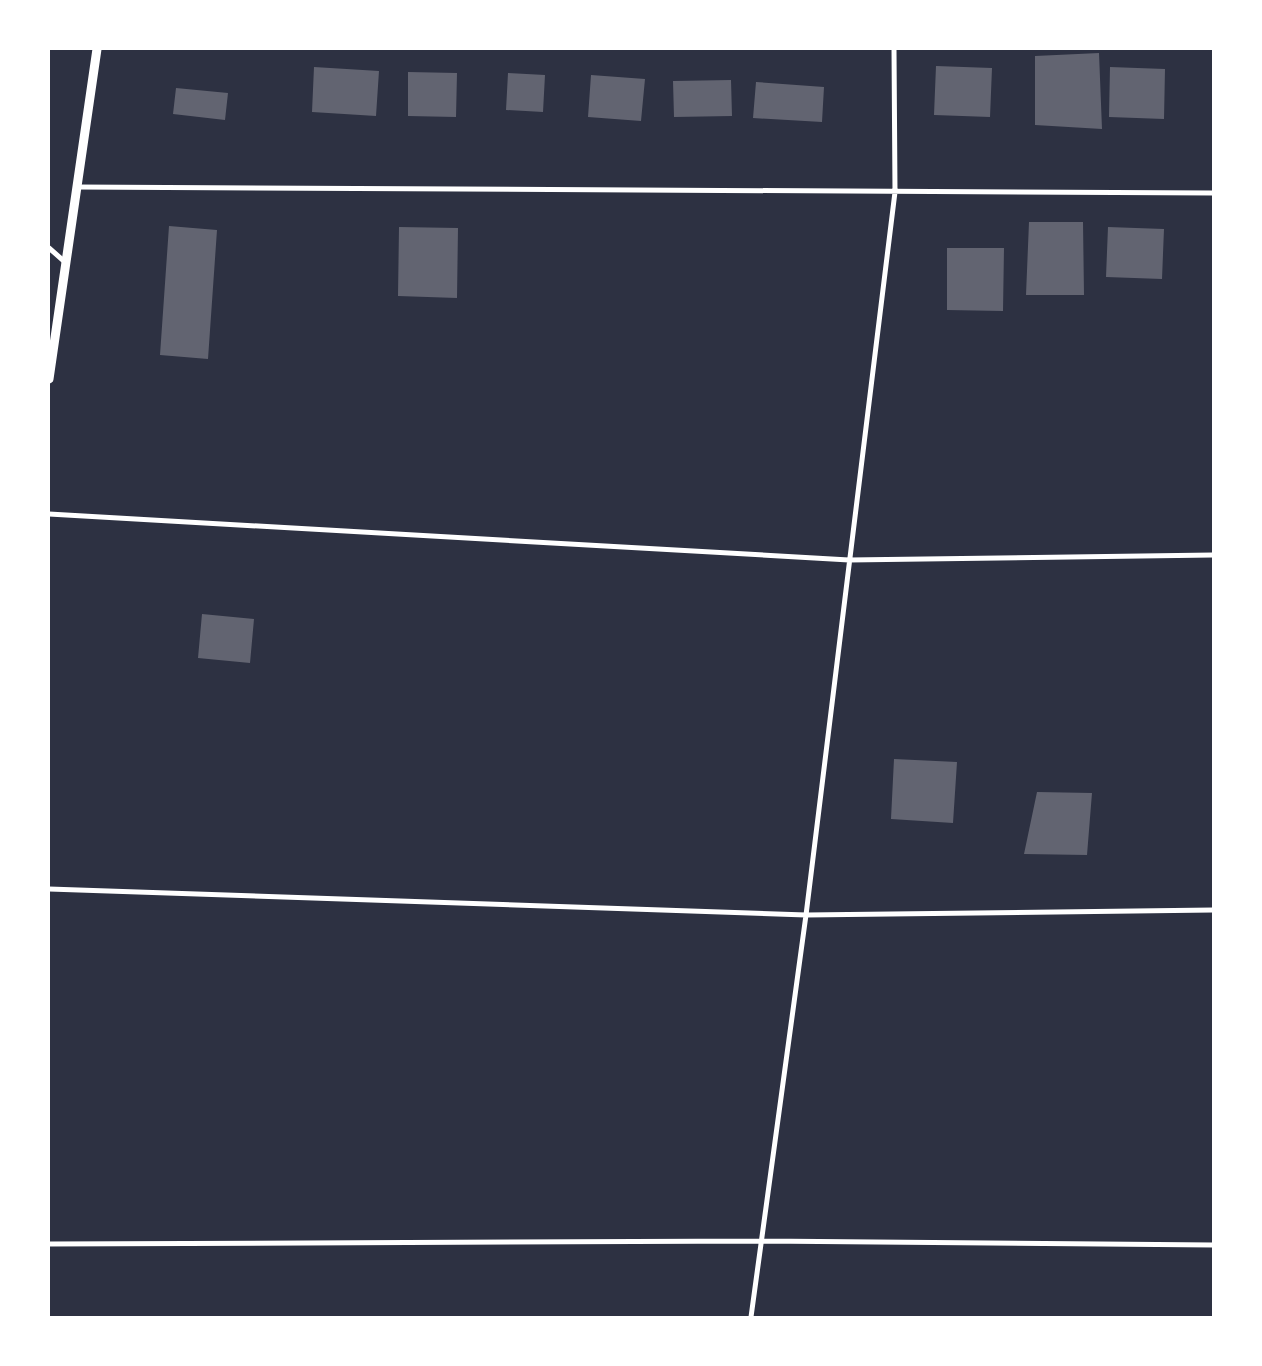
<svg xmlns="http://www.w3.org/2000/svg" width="1262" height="1366" viewBox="0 0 1262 1366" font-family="'Noto Sans',sans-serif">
  <rect width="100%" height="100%" fill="#2d3142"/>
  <path fill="#626471" d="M 1099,53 L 1102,129 L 1035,125 L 1035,56 Z
    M 936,66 L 992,68 L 990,117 L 934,115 Z
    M 314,67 L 379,71 L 376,116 L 312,112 Z
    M 1110,67 L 1165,69 L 1164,119 L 1109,117 Z
    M 408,72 L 457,73 L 456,117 L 408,116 Z
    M 508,73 L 545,75 L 543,112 L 506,110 Z
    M 591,75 L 645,79 L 641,121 L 588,117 Z
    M 731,80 L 732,116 L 674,117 L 673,81 Z
    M 756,82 L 824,87 L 822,122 L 753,118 Z
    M 176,88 L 228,93 L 225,120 L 173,114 Z
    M 1029,222 L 1083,222 L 1084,295 L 1026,295 Z
    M 169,226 L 217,230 L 208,359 L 160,355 Z
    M 399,227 L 458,228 L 457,298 L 398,296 Z
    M 1108,227 L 1164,229 L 1162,279 L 1106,277 Z
    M 947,248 L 1004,248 L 1003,311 L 947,310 Z
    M 202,614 L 254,619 L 250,663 L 198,658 Z
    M 894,759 L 957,762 L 953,823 L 891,819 Z
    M 1037,792 L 1092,793 L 1087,855 L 1024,854 Z"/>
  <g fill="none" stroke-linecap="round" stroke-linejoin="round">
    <path stroke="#fff" stroke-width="5" d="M 77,187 L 1213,193
      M 49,248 L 65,262
      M 49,514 L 849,560 L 1213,555
      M 49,889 L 806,915 L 1213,910
      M 49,1244 L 761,1241 L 1213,1245
      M 751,1317 L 806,915 L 895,192 L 894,49"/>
    <path stroke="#fff" stroke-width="9" d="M 49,379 L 97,49"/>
  </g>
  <rect width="1262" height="1366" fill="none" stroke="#ffffff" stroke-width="100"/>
</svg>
